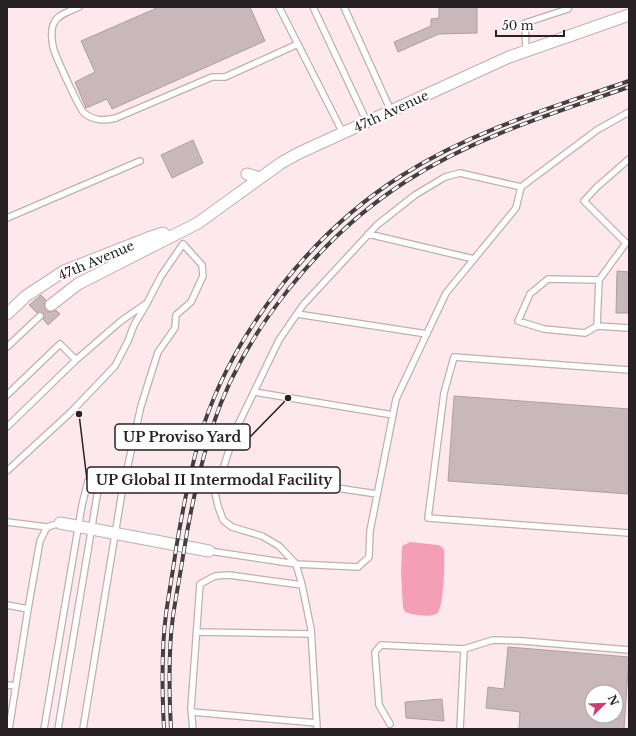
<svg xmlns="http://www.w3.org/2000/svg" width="636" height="736" viewBox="0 0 636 736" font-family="'Libre Baskerville',serif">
  <rect width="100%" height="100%" fill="#fefafb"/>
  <path fill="#fde8ed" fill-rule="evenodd" d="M 7,7 L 629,7 L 629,729 L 7,729 ZM 592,692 L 616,692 L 616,716 L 592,716 Z"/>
  <path fill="#f59fb7" d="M 410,542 L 439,545 L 444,549 C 445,561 444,602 438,613 C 432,618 412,615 405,612 L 403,608 L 401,573 L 402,546 Z"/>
  <path fill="#c8b8bc" stroke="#ae9fa2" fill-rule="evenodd" d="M 159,7 L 250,7 L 265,41 L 112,109 L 107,99 L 86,108 L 75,82 L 95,72 L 81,41 Z
    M 439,7 L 477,7 L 477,33 L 439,34 L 398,52 L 394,42 L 431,26 L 431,19 L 439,18 Z
    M 193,140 L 203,163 L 172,178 L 161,155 Z
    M 617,271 L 629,272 L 629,313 L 616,313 Z
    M 41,295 L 46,300 L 44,306 L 46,310 L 52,312 L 56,310 L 60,314 L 48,325 L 43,319 L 44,315 L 43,313 L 39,312 L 37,313 L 29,305 Z
    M 454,396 L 629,409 L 629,494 L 448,481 Z
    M 508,647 L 629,657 L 624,729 L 519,729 L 520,712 L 486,708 L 488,687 L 504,689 ZM 592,692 L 616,692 L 616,716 L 592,716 Z
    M 442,699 L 444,721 L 406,718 L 405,702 Z"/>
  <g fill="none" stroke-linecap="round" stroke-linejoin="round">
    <g stroke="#bfafb3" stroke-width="8">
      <path id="service" d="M 79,7 C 71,11 58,14 54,23 C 50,30 52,46 55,53 C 58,61 80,110 84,113 C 94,121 104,121 116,118 L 212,77 L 225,77 L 298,44
        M 279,7 L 343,133
        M 313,7 L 367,122
        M 344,7 L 391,111
        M 526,51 L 525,23 L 568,9 L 569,7
        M 629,159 L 597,187 L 584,201 L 626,243 L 629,243
        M 521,187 L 597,130 L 629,112
        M 7,218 L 140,161
        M 368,234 L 474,259
        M 599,280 L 626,243
        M 297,314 L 427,334
        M 597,326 L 599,280 L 548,279 L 530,294 L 518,321 L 544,329 L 585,333 L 597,326 L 629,328
        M 7,347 L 40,316
        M 629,370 L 454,357 L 444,393 L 428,518 L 629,533
        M 254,392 L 393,415
        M 7,395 L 60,344 L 76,360
        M 7,427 L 76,360 L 121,321 L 147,303 L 161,276 L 183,244 L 202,265 L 203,276 L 191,302 L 176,315 L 175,328 L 158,352 L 141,406 L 122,492 L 83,729
        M 7,471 L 71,412 L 115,366 L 128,341 L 134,325 L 146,305
        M 222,471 L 377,494
        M 7,522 L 47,527
        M 209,551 L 296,564 L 279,546 L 262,536 L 232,527 L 223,520 L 218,506 L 215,493 L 236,429 L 279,340 L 303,305 L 377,225 L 415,195 L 445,177 L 460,173 L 521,187 L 516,208 L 446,293 L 396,399 L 370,531 L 369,557 L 358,567 L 296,564 L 302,585 L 311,629 L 317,729
        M 7,605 L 28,609 L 40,541 L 47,527 L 60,523
        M 197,632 L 311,634
        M 7,685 L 16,686
        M 192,712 L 317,723
        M 390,724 L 379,705 L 375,652 L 381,645 L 464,649 L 493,640 L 523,641 L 629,650
        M 9,729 L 28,609
        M 44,729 L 82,505 L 88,481 L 99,484 L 58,729
        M 193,729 L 191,708 L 200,584 L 215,576 L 229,575 L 302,585
        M 460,729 L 464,649"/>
    </g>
    <g stroke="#bfafb3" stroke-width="13">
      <path id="minor" d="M 247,174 L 260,178
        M 51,305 L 78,284 L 198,223 L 281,163 L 299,153 L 509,57 L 629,15
        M 7,314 L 26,296 L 64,271 L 148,238 L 163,233 L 169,238
        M 60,523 L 209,551"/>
    </g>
    <use href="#service" stroke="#fff" stroke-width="5.5"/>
    <use href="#minor" stroke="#fff" stroke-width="11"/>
    <g stroke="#453f41" stroke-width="4">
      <path id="rail" d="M 164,729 C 162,691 161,652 166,614 C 169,592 173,571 176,549 C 183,507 191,465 204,424 C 237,327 315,230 401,176 C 472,131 550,108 629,81
        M 171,729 C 169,691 168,653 173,616 C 176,596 180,576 183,556 C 190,512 199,470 212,428 C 242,333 321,236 405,182 C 475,137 551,114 629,87"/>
    </g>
    <use href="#rail" stroke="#fff" stroke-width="2.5" stroke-dasharray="8" stroke-linecap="butt"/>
  </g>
  <g text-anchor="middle" stroke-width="4" stroke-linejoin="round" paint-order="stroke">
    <g font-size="13" fill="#282224" stroke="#fff">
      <text transform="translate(391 111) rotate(-25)" y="5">47th Avenue</text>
      <text transform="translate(96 260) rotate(-23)" y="5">47th Avenue</text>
    </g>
  </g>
  <path fill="none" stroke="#282224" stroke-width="1.5" d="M288 398L250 437M79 414L87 480"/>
  <g fill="#282224" stroke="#fff" stroke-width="1.5">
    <circle cx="288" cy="398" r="4"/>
    <circle cx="79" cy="414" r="4"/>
  </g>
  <g fill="#fff" stroke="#282224" stroke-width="1.5">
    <rect x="115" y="424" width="135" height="26" rx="4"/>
    <rect x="87" y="467" width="253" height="26" rx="4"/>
  </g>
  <g font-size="14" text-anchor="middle" font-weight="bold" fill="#282224">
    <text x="182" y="442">UP Proviso Yard</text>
    <text x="214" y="485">UP Global II Intermodal Facility</text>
  </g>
  <rect width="636" height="736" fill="none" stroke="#282224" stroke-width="16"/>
  <g transform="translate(604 704) rotate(67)"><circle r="19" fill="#ffffff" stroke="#a9a7a7"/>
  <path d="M0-3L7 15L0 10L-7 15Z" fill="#c93d72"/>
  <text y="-6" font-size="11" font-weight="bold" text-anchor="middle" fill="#282224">N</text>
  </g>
  <path d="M496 30v6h68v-6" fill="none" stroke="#282224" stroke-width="2"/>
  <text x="502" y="30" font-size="12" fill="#282224" stroke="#ffffff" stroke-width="3" paint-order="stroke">50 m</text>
</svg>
